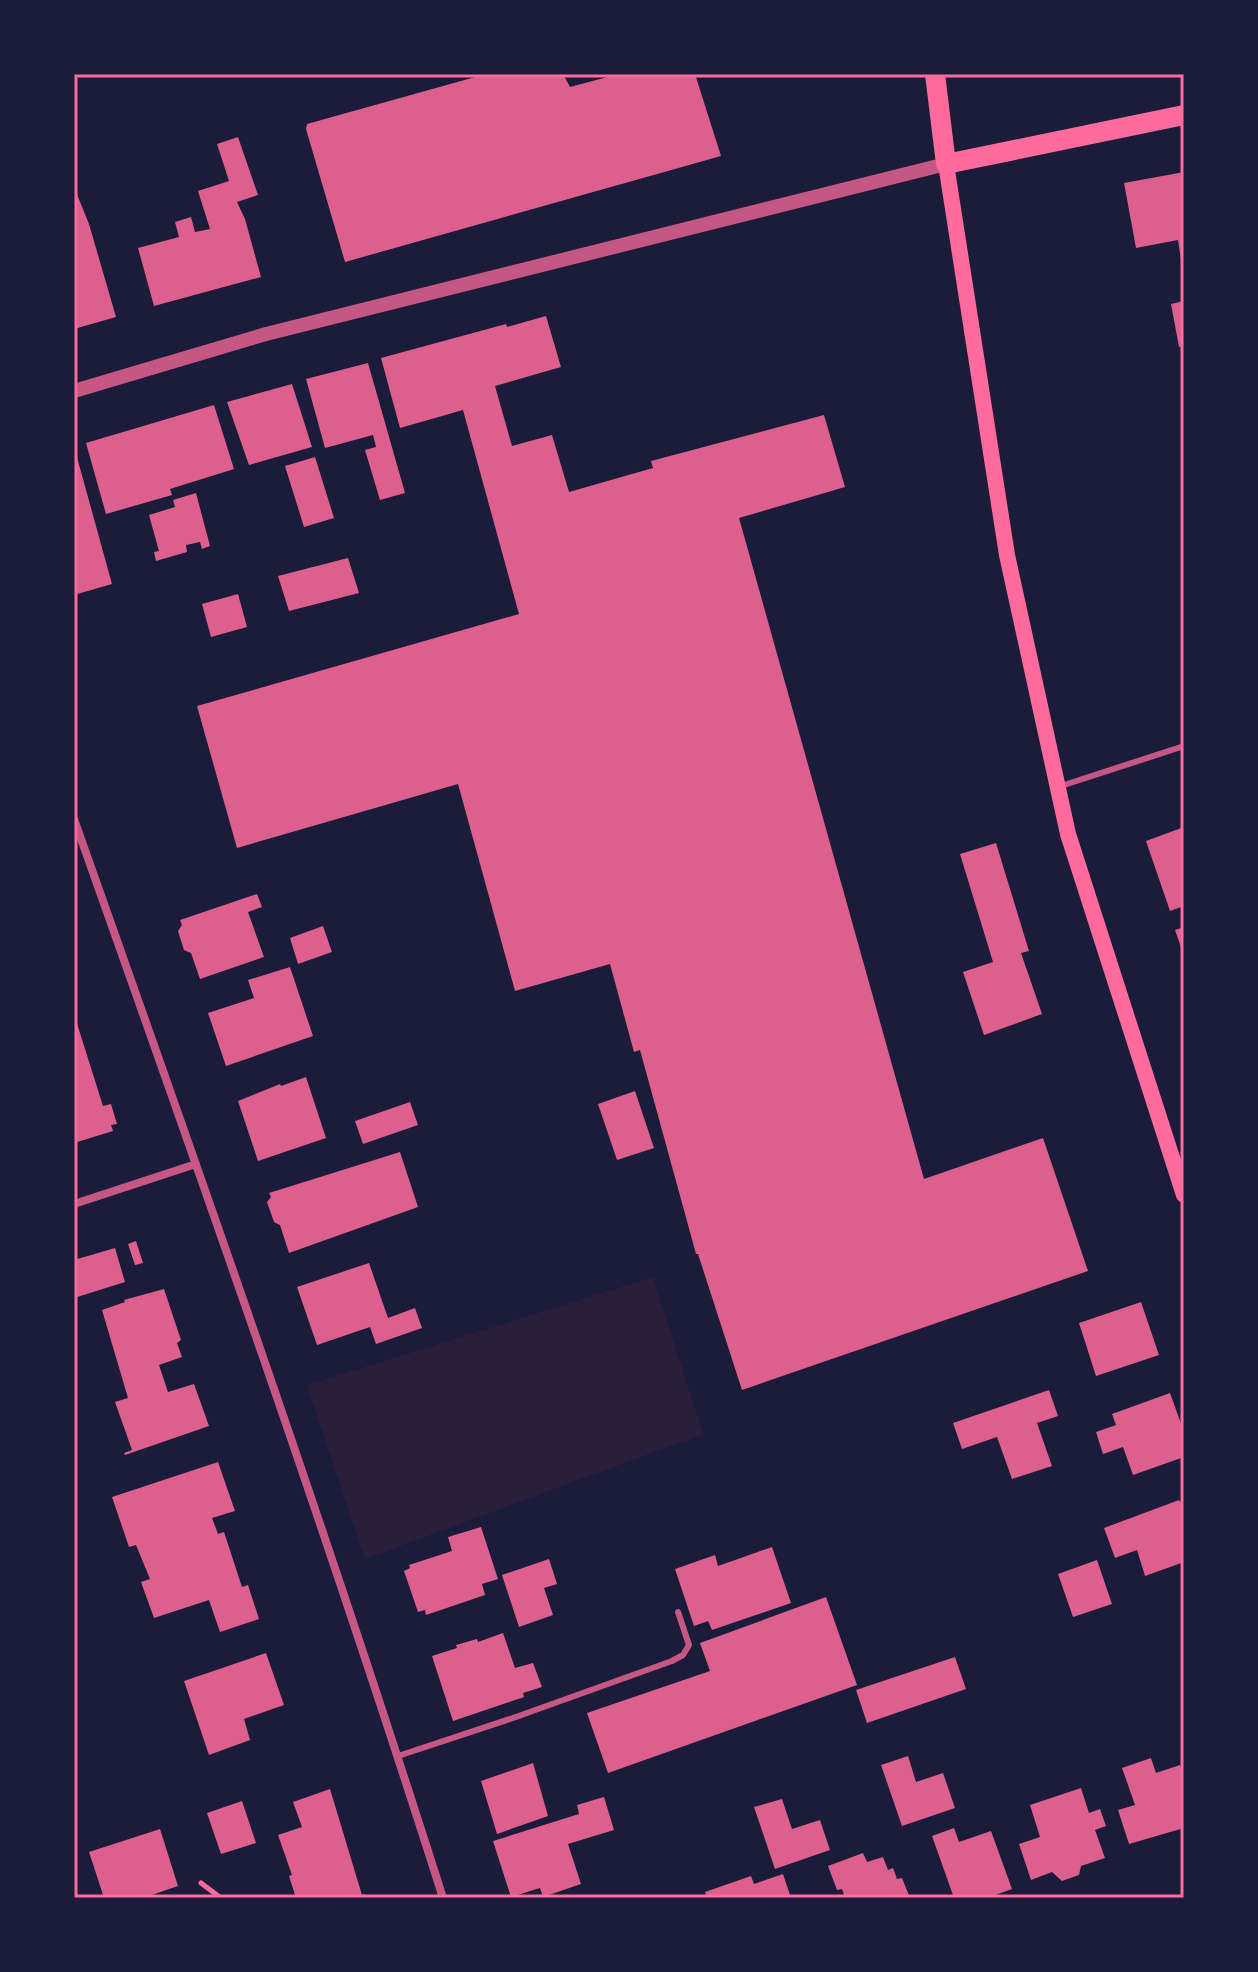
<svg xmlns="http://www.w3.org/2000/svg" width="1258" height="1972" viewBox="0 0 1258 1972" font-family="'Space Grotesk',sans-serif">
  <rect width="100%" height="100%" fill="#1b1b3a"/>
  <path fill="#2a1e3b" d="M 653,1277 L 703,1434 L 365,1559 L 307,1385 Z"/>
  <path fill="#dd5f8e" d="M 486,74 L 563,74 L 570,87 L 619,74 L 695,74 L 721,156 L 345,262 L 306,129 L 307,124 Z
    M 238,137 L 258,195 L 237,202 L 245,219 L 261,277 L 154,306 L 138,248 L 179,237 L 175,222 L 191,217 L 195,232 L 210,229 L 198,191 L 229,181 L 217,144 Z
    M 1184,172 L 1184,266 L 1182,266 L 1178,240 L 1136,248 L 1124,183 Z
    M 74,187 L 89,224 L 116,317 L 74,329 Z
    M 1184,301 L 1184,346 L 1179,347 L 1171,304 Z
    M 546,316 L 561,367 L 495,386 L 512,446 L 552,435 L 569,492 L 653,468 L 651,461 L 824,415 L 845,487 L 739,518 L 924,1179 L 1043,1138 L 1088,1271 L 742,1390 L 698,1254 L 696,1254 L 640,1050 L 634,1052 L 610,964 L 515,991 L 458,784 L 237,848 L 197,706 L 519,614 L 463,410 L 400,428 L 381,358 L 506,324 L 507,327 Z
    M 368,363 L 405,493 L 380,500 L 365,450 L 376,447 L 373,435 L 325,448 L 306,379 Z
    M 292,384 L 312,447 L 249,465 L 227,402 Z
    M 214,405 L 234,469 L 170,489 L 172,495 L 106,514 L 86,443 Z
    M 75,450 L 112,584 L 74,595 L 74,451 Z
    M 315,457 L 334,518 L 304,527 L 285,466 Z
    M 196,493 L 210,546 L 202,549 L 200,542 L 186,545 L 187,552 L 156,561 L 154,552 L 159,551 L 149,515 L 175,507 L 173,500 Z
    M 348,558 L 359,593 L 289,611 L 278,576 Z
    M 238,594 L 247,627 L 211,637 L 202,604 Z
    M 1184,827 L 1184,906 L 1170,911 L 1146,841 Z
    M 996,843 L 1029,951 L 1021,953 L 1042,1014 L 984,1035 L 963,972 L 993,962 L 960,854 Z
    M 257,894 L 262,907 L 248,912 L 264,957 L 200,979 L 191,953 L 184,950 L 178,931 L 182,925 L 180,920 Z
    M 323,926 L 332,952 L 298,964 L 290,938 Z
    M 1184,927 L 1184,946 L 1181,947 L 1175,930 Z
    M 290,967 L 313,1036 L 226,1066 L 208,1013 L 254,998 L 248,980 Z
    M 74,1014 L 103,1106 L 111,1104 L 117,1124 L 111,1125 L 113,1131 L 74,1143 Z
    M 306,1077 L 326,1138 L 258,1161 L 238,1101 L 280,1084 L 281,1086 Z
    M 635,1091 L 654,1148 L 617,1160 L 598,1104 Z
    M 410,1102 L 418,1125 L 363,1144 L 355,1121 Z
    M 400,1152 L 418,1207 L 289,1253 L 280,1225 L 274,1222 L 267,1202 L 271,1197 L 269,1193 Z
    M 136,1241 L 143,1263 L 135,1265 L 128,1244 Z
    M 115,1248 L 125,1282 L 74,1298 L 74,1260 Z
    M 369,1263 L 388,1318 L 415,1308 L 422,1328 L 376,1344 L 370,1327 L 317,1345 L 297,1287 Z
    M 164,1289 L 181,1340 L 177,1343 L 182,1357 L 159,1365 L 168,1392 L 194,1384 L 209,1426 L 125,1455 L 124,1453 L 132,1450 L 115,1402 L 128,1398 L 102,1310 L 125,1302 L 124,1300 Z
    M 1141,1302 L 1159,1355 L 1096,1376 L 1079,1323 Z
    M 1049,1390 L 1058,1416 L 1037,1423 L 1052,1466 L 1012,1479 L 997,1437 L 962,1449 L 953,1423 Z
    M 1170,1393 L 1184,1432 L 1184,1457 L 1133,1475 L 1123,1447 L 1103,1454 L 1096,1432 L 1116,1425 L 1112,1414 Z
    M 218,1462 L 235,1511 L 212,1518 L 218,1534 L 224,1532 L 242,1587 L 248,1585 L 259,1619 L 220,1632 L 209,1600 L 154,1618 L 141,1582 L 150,1579 L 136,1545 L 129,1547 L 112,1497 Z
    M 1179,1500 L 1180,1502 L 1184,1500 L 1184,1562 L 1145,1576 L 1137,1550 L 1115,1558 L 1104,1528 Z
    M 481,1527 L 498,1579 L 482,1584 L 485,1595 L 426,1615 L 425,1610 L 418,1612 L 404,1571 L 410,1568 L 409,1565 L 452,1551 L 448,1537 Z
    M 772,1547 L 791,1603 L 712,1630 L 708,1621 L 694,1626 L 675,1569 L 715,1555 L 718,1566 Z
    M 549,1559 L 557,1584 L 544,1588 L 553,1615 L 519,1627 L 502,1575 Z
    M 1097,1560 L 1112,1604 L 1073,1617 L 1058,1574 Z
    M 826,1597 L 857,1685 L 608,1773 L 587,1713 L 710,1671 L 700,1643 Z
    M 503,1633 L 515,1668 L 533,1663 L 542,1687 L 523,1693 L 524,1697 L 453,1721 L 432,1656 L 457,1648 L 456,1645 L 477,1639 L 478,1642 Z
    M 266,1653 L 284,1705 L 244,1719 L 250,1740 L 209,1755 L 184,1681 Z
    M 955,1657 L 966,1689 L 867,1723 L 856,1690 Z
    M 908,1756 L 916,1782 L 943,1773 L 955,1808 L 902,1826 L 881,1765 Z
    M 1151,1758 L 1156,1773 L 1180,1765 L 1184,1779 L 1184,1828 L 1129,1844 L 1118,1810 L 1135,1805 L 1122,1768 Z
    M 533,1763 L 548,1816 L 497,1834 L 481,1781 Z
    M 1081,1788 L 1089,1813 L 1100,1809 L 1106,1826 L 1095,1830 L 1105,1858 L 1081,1866 L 1079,1875 L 1062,1881 L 1052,1872 L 1031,1880 L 1019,1844 L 1040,1837 L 1030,1805 Z
    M 330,1789 L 362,1895 L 365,1894 L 367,1898 L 296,1898 L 289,1876 L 292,1875 L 278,1835 L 302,1827 L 293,1802 Z
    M 604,1797 L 614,1830 L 568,1844 L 581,1884 L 543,1897 L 540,1888 L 511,1897 L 493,1841 L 579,1814 L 577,1805 Z
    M 782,1799 L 792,1829 L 820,1820 L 830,1850 L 775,1869 L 754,1807 Z
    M 242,1801 L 256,1843 L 221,1854 L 207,1813 Z
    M 954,1828 L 959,1842 L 991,1831 L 1012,1889 L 987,1898 L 954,1898 L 932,1836 Z
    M 160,1829 L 178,1886 L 143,1898 L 104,1898 L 89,1852 Z
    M 863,1853 L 867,1862 L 883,1857 L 888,1870 L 893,1868 L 897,1879 L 902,1878 L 910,1898 L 845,1898 L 842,1889 L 837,1890 L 828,1866 Z
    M 783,1874 L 791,1898 L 707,1898 L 705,1892 L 751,1876 L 754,1884 Z"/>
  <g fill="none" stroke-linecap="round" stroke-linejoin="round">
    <path stroke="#ff6b9d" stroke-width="5" d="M 201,1883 L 221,1898"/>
    <path stroke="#c65784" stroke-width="6" d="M 1061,786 L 1184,746
      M 398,1756 L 513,1718 L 672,1661 L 683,1655 L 689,1645 L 678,1612"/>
    <path stroke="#c65784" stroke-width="8" d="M 74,819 C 201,1177 328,1536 443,1898
      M 74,1204 L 196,1164"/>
    <path stroke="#c65784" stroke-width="14" d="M 74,391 L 266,334 L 946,164"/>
    <path stroke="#ff6b9d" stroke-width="16" d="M 946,164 L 1007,555 L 1068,834 L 1184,1195"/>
    <path stroke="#ff6b9d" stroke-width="20" d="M 935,74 L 946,164 L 1184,115"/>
  </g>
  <rect width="1258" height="1972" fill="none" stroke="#1b1b3a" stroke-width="152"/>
  <rect x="76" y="76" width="1106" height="1820" fill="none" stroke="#ff6b9d" stroke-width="3"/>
</svg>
